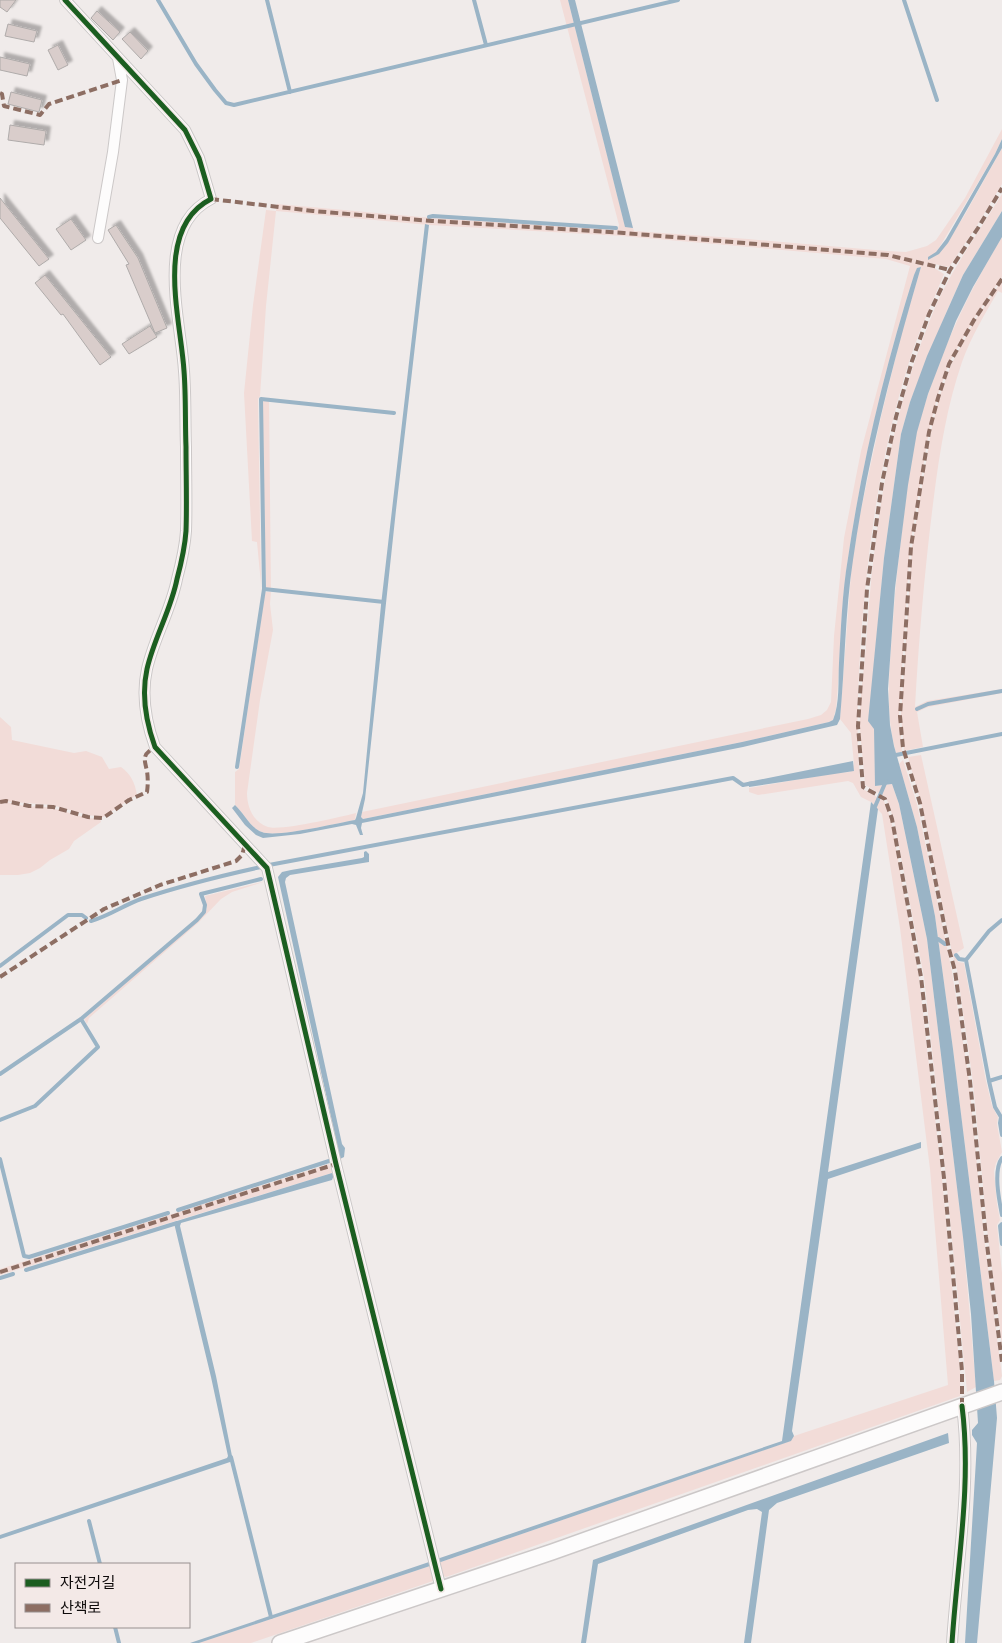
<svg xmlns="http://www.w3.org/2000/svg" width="1002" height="1643" viewBox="0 0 1002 1643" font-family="'Libre Baskerville','Noto Sans KR',serif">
  <defs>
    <filter id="shadow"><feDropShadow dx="4.5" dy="-4.5" stdDeviation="1" flood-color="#0004"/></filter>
  </defs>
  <rect width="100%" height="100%" fill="#f0ebea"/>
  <path fill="#f2dcd8" d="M 560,0 L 568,0 L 625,226 L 633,228 L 634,231 L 748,239 L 887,251 L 906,252 L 927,246 L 936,240 L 965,198 L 1002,129 L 1002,139 L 995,154 L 933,258 L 963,218 L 1002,148 L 1002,184 L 976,227 L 949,267 L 934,264 L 931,266 L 944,274 C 932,303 919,331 909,362 C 881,451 868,544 861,637 C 858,688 855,737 861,788 L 884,801 L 891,820 L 919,978 L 942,1178 L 960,1371 L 960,1396 L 446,1577 L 441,1575 L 438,1563 L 790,1441 L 794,1436 L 948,1385 L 930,1169 L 900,928 L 882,814 L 871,802 L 861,797 L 853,783 L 848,781 L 758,795 L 749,792 L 749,788 L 835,773 L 850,772 L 854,764 L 851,733 L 840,719 L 852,561 L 859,519 L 880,421 L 902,331 L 921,267 L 917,269 L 914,275 C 885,367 862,463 848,558 C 840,608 841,659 836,709 L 833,720 L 829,722 L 742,742 L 363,819 L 361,817 L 362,812 L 808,719 L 821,715 L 827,710 L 831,702 L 834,636 L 844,538 L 861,451 L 910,266 L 886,259 L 622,236 L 429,225 L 276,211 L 266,306 L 260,396 L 258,399 L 261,584 L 257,542 L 252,541 L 244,393 L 253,305 L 266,210 L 276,211 L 277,204 L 433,218 L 618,229 L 619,225 Z
    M 1002,194 L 1002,211 L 963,275 L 946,313 L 910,402 L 901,434 L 884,558 L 874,664 L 875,786 L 892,784 L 899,804 L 927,939 L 963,1237 L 976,1387 L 967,1392 L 946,1178 L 924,977 L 894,820 L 886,797 L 865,785 C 864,766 861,747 860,728 C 859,701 864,672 866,645 C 873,533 889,419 932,315 C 949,272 978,234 1002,194 Z
    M 1002,237 L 1002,277 L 974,319 L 949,363 L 937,397 L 929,431 L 910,546 L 899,715 L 902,752 L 896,753 C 884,710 890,665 893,621 C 895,585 900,549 904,513 C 908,485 910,457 917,430 C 936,362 965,297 1002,237 Z
    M 1002,280 L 1002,293 L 998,291 C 985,314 971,337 962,362 C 947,406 940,450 934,496 C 925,566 919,636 915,707 L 927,701 L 1002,689 L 1002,693 L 928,707 L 917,712 L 923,747 L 904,751 L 901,715 L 912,547 L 931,432 L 939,398 L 951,365 L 975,320 Z
    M 262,401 L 269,401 L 271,590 L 266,589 Z
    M 265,592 L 271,592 L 270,604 L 273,630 L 260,700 L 247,793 C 247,807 253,822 268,827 C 281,831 340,817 356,813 L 355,820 C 337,823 277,838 262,832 C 250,828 244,813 235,805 L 235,772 L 239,769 Z
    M 0,717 L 11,727 L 12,740 L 74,753 L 86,751 L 102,757 L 109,769 L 121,767 C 131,774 135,783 137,795 L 103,817 L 88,815 L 52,805 L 0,801 Z
    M 921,755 L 964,948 L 955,954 L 958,962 L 964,963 L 986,1081 L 992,1106 L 998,1117 L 997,1124 L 1002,1152 L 996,1163 L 994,1171 L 997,1204 L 1000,1220 L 997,1225 L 1002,1273 L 1002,1345 L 988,1238 L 973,1082 L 957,970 L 952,952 L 921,803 L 908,757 Z
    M 903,760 L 917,804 L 952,972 L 969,1081 L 984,1238 L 1002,1376 L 1000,1380 L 994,1381 L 953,1049 L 935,916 L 917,827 L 899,764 Z
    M 6,802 L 29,807 L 38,806 L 52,808 L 87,818 L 100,819 L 101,822 L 74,841 L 69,849 L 50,860 L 40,868 L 30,873 L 18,875 L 0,875 L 0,803 Z
    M 266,881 L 232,892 L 221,899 L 198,923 L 89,1018 L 87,1024 L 84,1019 L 198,921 L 207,909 L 205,896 Z
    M 329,1164 L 332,1173 L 0,1275 L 0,1269 Z
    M 430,1566 L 434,1577 L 433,1581 L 251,1643 L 199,1643 Z"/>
  <path fill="#9ab4c6" d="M 568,0 L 575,0 L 633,228 L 625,227 Z
    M 1002,139 L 1002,148 L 948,243 L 939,254 L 928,260 L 928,257 L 936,252 L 946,239 L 995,154 Z
    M 1002,211 L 1002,237 L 973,287 L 956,321 L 928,394 L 917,432 L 908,485 L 895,588 L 888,689 L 890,725 L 894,746 L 917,827 L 935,916 L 953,1049 L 994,1381 L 997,1418 L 977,1643 L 965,1643 L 977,1443 L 972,1435 L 972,1430 L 978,1423 L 971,1314 L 963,1237 L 927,939 L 899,804 L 892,784 L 875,786 L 874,729 L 868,721 L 884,558 L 901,434 L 910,402 L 927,356 L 963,275 Z
    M 425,224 L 429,225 L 396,510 L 365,799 L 361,817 L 363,819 L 742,742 L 829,722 L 833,720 C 840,703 838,681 839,663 C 841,629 842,593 848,558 C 862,462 885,367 914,275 L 917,268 L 921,267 C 893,363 867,460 853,560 C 845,612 845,666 840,719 L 837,725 L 743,747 L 362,823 L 361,828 L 363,835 L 360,835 L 356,825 L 352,824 L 300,834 L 263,838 L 256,835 L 245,825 L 232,808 L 235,805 C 244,813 250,828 262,832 C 276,838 337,823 355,820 L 356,818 L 363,793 L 381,605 Z
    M 853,761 L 854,771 L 749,787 L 748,782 Z
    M 871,802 L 878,809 L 828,1172 L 921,1142 L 921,1148 L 828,1179 L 792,1431 L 794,1436 L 791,1441 L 438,1563 L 437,1559 L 782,1441 Z
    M 366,851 L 369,854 L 369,862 L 290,875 L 286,878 L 285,882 L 342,1144 L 345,1148 L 344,1157 L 340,1159 L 338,1155 L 338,1149 L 278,877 L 282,872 L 291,870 L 362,858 L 364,857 L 364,852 Z
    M 332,1173 L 334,1175 L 332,1180 L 181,1223 L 180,1226 L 216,1376 L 233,1461 L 0,1539 L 0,1535 L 227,1458 L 228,1456 L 211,1377 L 174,1223 L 177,1221 Z
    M 948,1433 L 949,1443 L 777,1503 L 769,1510 L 751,1643 L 744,1643 L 762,1512 L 757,1509 L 748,1510 L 598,1564 L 586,1643 L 581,1643 L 593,1560 Z
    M 429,1562 L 430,1566 L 199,1643 L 190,1643 Z"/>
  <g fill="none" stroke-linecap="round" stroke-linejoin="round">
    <path stroke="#9ab4c6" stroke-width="4" d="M 158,0 L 196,64 L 215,90 L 226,103 L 234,105 L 678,0
      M 267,0 L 290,92
      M 474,0 L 486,45
      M 904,0 L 937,100
      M 429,217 L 433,216 L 616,228
      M 264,589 L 261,399 L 394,413
      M 917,709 L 928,704 L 1002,691
      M 896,755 L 1002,734
      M 237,767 L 264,589 L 384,602
      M 874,809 L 886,781
      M 269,865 L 733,778 L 743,785 L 753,783
      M 91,921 C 109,916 124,905 141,899 C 180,886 220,876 261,867
      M 938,939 L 945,944
      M 956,955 L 959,959 L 966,960 L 989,931 L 1002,920
      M 966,960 L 989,1081 L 995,1107 L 1001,1117 L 1000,1123 L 1002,1135
      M 0,966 L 68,915 L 82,915 L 86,918
      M 0,1074 L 81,1019 L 197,920 L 204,912 L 205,905 L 201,894 L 261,879
      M 989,1081 L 1002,1077
      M 0,1120 L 35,1106 L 98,1047 L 81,1019
      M 1002,1158 C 993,1170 999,1200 1002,1215
      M 0,1159 L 24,1256 L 29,1257 L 168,1213
      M 178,1210 L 329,1161
      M 1002,1224 L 1000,1226 L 1002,1244
      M 26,1270 L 177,1223
      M 0,1278 L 13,1274
      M 231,1457 L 271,1617
      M 89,1521 L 100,1564
      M 115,1627 L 119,1643"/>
  </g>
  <path fill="#d9cdcb" stroke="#afabaa" filter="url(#shadow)" d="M 0,0 L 16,0 L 7,12 L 0,7 Z
    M 97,11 L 120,32 L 113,40 L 91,18 Z
    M 8,24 L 37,31 L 34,42 L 5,36 Z
    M 130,32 L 148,51 L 141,59 L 122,39 Z
    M 58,45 L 68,65 L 58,70 L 48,50 Z
    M 0,57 L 30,64 L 27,76 L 0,70 Z
    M 11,92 L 42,100 L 39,112 L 8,104 Z
    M 10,125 L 46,131 L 44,145 L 8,140 Z
    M 0,198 L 49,259 L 39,266 L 0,218 Z
    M 71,219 L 86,240 L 71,250 L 56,229 Z
    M 116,225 L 138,258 L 167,328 L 155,333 L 126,265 L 129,264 L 108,230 Z
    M 45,275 L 111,357 L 100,365 L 63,314 L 61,315 L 35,283 Z
    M 150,326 L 157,337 L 129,354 L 122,344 Z"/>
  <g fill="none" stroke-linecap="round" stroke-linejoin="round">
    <g stroke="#ccc8c8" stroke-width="12">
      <path id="street" d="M 65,0 L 185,130 L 199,158 L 211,199 C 153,228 181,320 184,371 C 186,396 185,422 186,447 C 186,475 187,503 186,531 C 185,546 181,564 177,579 C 171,610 154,638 147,669 C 141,696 146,722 155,747 L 267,868 L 336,1164 L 441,1589
        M 98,238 L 113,152 L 122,80 L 118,58
        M 952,1643 C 957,1565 972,1484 962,1406"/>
    </g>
    <g stroke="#ccc8c8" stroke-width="18">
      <path id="secondary" d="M 280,1643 L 552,1552 L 1002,1392"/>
    </g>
    <use href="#street" stroke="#fdfcfc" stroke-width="10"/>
    <use href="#secondary" stroke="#fdfcfc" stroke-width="15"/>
    <path stroke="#8d6e63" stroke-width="4" stroke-dasharray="8 4" stroke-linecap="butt" d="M 0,93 L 2,94 L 4,106 L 40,115 L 49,104 L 122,80
      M 211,199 L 313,211 L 432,221 L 624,233 L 888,255 L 950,270
      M 1002,279 L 974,320 L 949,364 L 938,398 L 929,432 L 911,547 L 900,716 L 903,748 L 920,803 L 949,949 L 955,971 L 970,1081 L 986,1237 L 1002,1362
      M 0,802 L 6,801 L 29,806 L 53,807 L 88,817 L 103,818 L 129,800 L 147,792 C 148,785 148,778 147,771 C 144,758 142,755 155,747
      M 0,977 L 104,909 L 160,885 L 236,861 L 242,855 L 245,845
      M 0,1272 L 336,1164
      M 962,1406 L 962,1371 L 944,1178 L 921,977 L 892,819 L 885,799 L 863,787 L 858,726 L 867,589 L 882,483 L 896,417 L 912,361 L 929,314 L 950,270 L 978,228 L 1002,188"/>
    <g stroke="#f3e9e7" stroke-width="8">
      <path id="cycleway" d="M 65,0 L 185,130 L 199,158 L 211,199 C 153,228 181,320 184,371 C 186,396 185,422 186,447 C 186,475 187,503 186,531 C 185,546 181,564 177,579 C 171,610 154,638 147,669 C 141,696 146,722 155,747 L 267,868 L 336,1164 L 441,1589
        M 952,1643 C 957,1565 972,1484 962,1406"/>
    </g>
    <use href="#cycleway" stroke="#1b5e20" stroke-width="5"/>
  </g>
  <rect x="15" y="1563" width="175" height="65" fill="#f3e9e7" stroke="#97908f"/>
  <rect x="25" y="1579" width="25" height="8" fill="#1b5e20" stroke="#97908f"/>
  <text x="60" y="1588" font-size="15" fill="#0e0b0b">자전거길</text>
  <rect x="25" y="1604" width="25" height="8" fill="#8d6e63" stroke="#97908f"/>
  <text x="60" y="1613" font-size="15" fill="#0e0b0b">산책로</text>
</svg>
